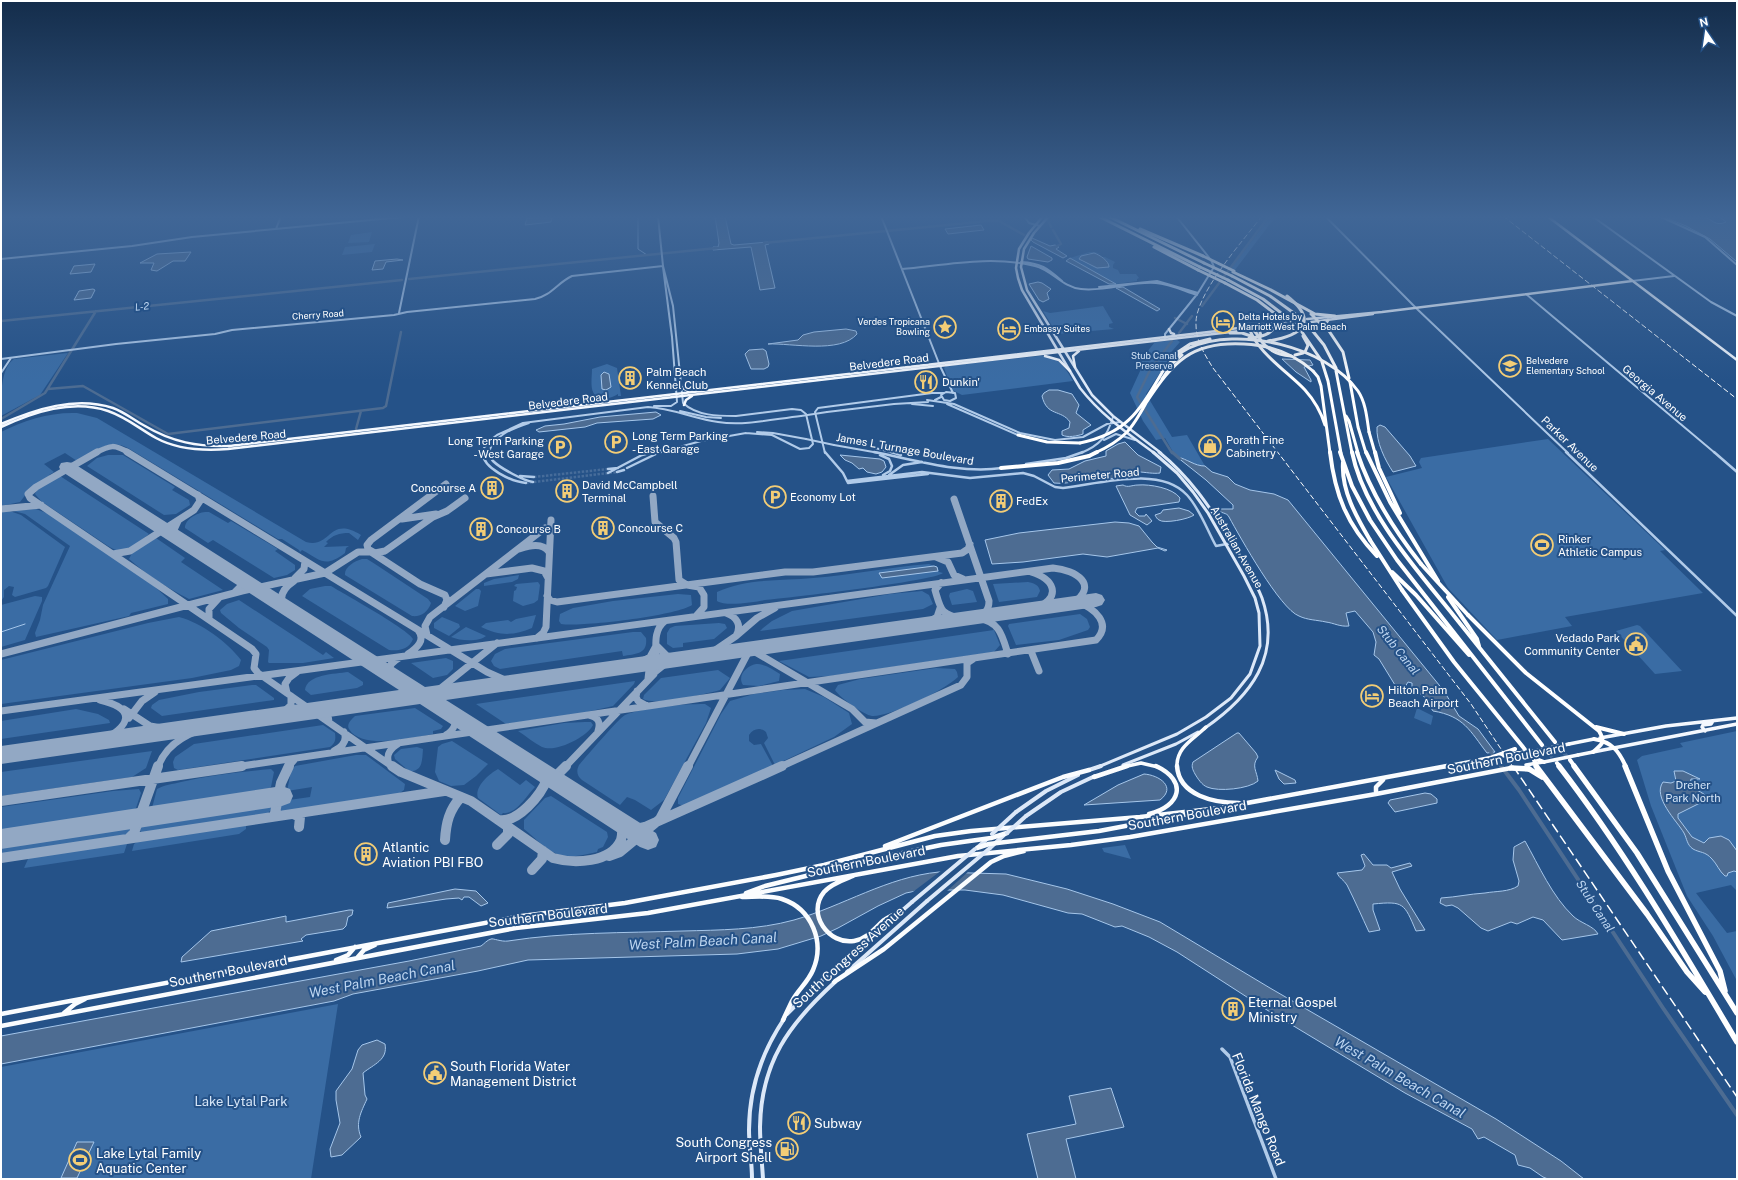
<svg xmlns="http://www.w3.org/2000/svg" width="1738" height="1180" viewBox="0 0 1738 1180" font-family="'Public Sans',sans-serif">
  <rect width="100%" height="100%" fill="#255288"/>
  <path fill="#3a6ca4" d="M 1271,216 L 1276,216 L 1235,270 L 1231,268 Z
    M 372,232 L 369,242 L 348,243 L 351,235 Z
    M 375,244 L 372,252 L 342,255 L 345,247 Z
    M 1089,252 L 1095,252 L 1101,254 L 1088,253 L 1081,261 L 1095,267 L 1104,268 L 1107,261 L 1102,257 L 1105,257 L 1115,262 L 1113,265 L 1113,268 L 1118,270 L 1120,274 L 1136,274 L 1139,278 L 1137,279 L 1137,281 L 1116,284 L 1070,258 Z
    M 1103,306 L 1113,323 L 1109,324 L 1109,327 L 1114,329 L 1057,334 L 1043,311 L 1050,313 Z
    M 1177,340 L 1180,342 L 1166,358 L 1167,362 L 1146,394 L 1172,437 L 1187,435 L 1205,466 L 1196,466 L 1186,459 L 1179,458 L 1173,452 L 1165,438 L 1156,440 L 1143,421 L 1130,393 L 1141,369 L 1138,363 L 1155,342 Z
    M 68,353 L 40,395 L 1,416 C 1,399 0,368 14,359 Z
    M 1039,356 C 1058,356 1064,366 1073,381 L 962,395 L 952,390 L 944,368 L 946,366 Z
    M 607,364 L 617,368 L 621,396 L 618,396 L 618,394 C 613,397 609,399 602,398 C 588,397 592,380 592,369 Z
    M 77,413 L 97,418 L 306,542 C 332,549 328,515 361,535 L 358,540 L 349,533 C 339,533 333,535 326,542 L 328,543 L 324,547 L 349,546 L 346,548 L 345,553 C 325,568 322,561 302,550 L 300,552 L 299,550 L 282,539 L 278,539 L 128,448 C 109,438 94,452 77,461 L 65,453 L 44,464 L 54,472 L 49,475 L 50,476 L 48,478 L 30,489 L 20,502 L 1,506 L 1,432 C 25,420 50,412 77,413 Z
    M 1548,439 L 1665,550 L 1660,551 L 1703,593 L 1565,617 L 1572,626 L 1497,640 L 1448,588 L 1386,477 L 1422,468 L 1419,462 L 1421,458 Z
    M 108,455 L 123,455 L 175,487 L 172,490 L 189,500 L 190,505 L 176,514 L 164,515 L 87,466 L 97,458 Z
    M 60,476 L 149,534 C 143,539 129,551 120,551 C 116,551 112,548 108,546 L 41,501 L 35,494 C 38,485 52,480 60,476 Z
    M 36,509 L 49,514 L 153,585 L 168,599 L 168,604 L 131,613 L 129,616 L 36,637 L 35,633 L 40,620 L 43,605 L 70,546 L 25,514 L 10,510 Z
    M 7,510 L 21,515 L 65,547 L 48,586 L 46,588 L 15,597 L 12,595 L 14,587 L 9,586 L 4,590 L 4,597 L 1,601 L 1,511 Z
    M 205,512 L 209,512 L 228,523 L 231,521 L 278,549 L 275,551 L 295,565 L 295,570 L 287,575 L 274,578 L 213,540 L 208,543 L 185,528 C 185,519 197,513 205,512 Z
    M 156,538 L 185,558 L 181,562 L 223,590 L 189,599 C 167,588 147,575 129,559 L 132,553 Z
    M 362,559 L 367,559 L 375,564 L 428,599 L 431,603 C 428,612 421,617 412,616 L 345,575 C 344,567 355,561 362,559 Z
    M 929,564 L 937,567 L 939,572 L 943,573 C 934,581 788,598 765,600 C 754,602 726,607 717,601 L 717,592 C 746,578 782,581 813,578 C 852,575 890,567 929,564 Z
    M 519,575 L 518,579 L 512,582 L 484,586 L 484,583 L 494,579 Z
    M 538,582 L 540,585 L 538,600 L 534,603 L 523,606 L 513,601 L 514,591 L 516,590 L 517,587 L 514,586 L 516,584 Z
    M 1028,582 C 1034,583 1039,585 1040,591 L 1037,597 L 999,602 L 993,584 Z
    M 325,586 L 331,586 C 344,594 408,629 413,639 C 409,650 398,651 389,650 L 302,596 L 310,589 Z
    M 476,589 L 479,589 L 481,591 L 478,606 L 465,611 L 455,606 Z
    M 967,589 L 973,591 L 977,602 L 952,605 L 949,596 L 950,593 Z
    M 922,591 L 929,595 L 933,604 L 923,609 L 760,631 L 763,628 L 772,621 L 792,611 L 890,594 Z
    M 678,594 L 691,595 L 692,605 C 675,616 582,627 561,624 L 559,621 L 560,614 L 573,608 L 613,601 Z
    M 35,596 L 42,597 L 42,601 L 25,640 L 1,647 L 1,605 Z
    M 239,600 L 323,655 L 326,652 L 334,658 L 303,663 L 269,663 L 268,662 L 269,650 L 267,647 L 239,628 L 221,613 L 220,610 L 227,604 Z
    M 1080,614 L 1087,619 L 1090,627 L 1088,630 L 1059,640 L 1016,645 L 1008,626 L 1009,624 Z
    M 536,615 L 532,628 C 513,636 500,636 481,627 L 486,623 L 508,620 L 511,622 L 516,619 Z
    M 179,617 C 202,623 227,642 241,660 L 239,666 L 231,670 L 192,678 L 1,704 L 1,660 L 148,623 Z
    M 442,617 L 459,624 L 460,627 L 449,636 L 434,628 L 434,623 Z
    M 719,623 L 725,624 L 727,628 L 714,639 L 683,643 L 683,647 L 673,648 L 667,644 L 667,633 L 670,628 L 675,626 Z
    M 1637,625 L 1640,626 L 1682,671 L 1655,674 L 1616,631 Z
    M 466,627 L 486,636 C 479,642 460,641 451,637 Z
    M 994,630 L 1000,645 L 994,652 L 831,676 L 809,677 L 779,661 Z
    M 633,632 L 641,632 L 646,638 C 648,654 636,654 623,656 L 622,651 L 500,669 L 494,666 L 491,661 L 495,654 L 505,649 Z
    M 446,658 L 453,661 L 453,669 L 447,675 L 433,678 L 411,663 Z
    M 756,664 C 765,664 772,669 780,674 L 779,681 L 759,686 L 743,685 C 737,676 746,666 756,664 Z
    M 936,668 L 955,669 L 957,672 L 958,677 C 945,690 890,717 872,716 C 864,715 839,697 835,690 L 838,685 L 860,679 Z
    M 718,670 L 730,678 L 720,690 C 705,694 656,706 643,699 L 644,695 L 661,678 Z
    M 348,672 L 363,682 L 363,685 L 357,688 L 311,695 L 305,690 C 307,674 335,674 348,672 Z
    M 635,681 L 634,684 L 613,706 L 582,713 L 506,724 L 476,704 Z
    M 252,685 L 256,685 L 274,698 L 274,700 L 162,716 L 151,708 L 152,705 L 159,700 L 199,692 Z
    M 805,689 L 824,697 L 849,713 L 852,724 L 834,737 L 775,765 L 764,743 L 768,738 L 766,732 C 761,727 753,728 749,735 L 749,741 L 754,745 L 761,744 L 773,766 L 688,804 L 684,806 L 678,804 L 678,798 L 721,714 L 730,701 L 754,694 L 783,690 Z
    M 705,704 L 711,708 L 706,723 L 664,800 L 651,810 L 635,800 L 627,797 L 620,805 L 582,780 C 577,776 576,771 579,765 C 585,758 619,718 625,715 C 645,707 683,704 705,704 Z
    M 415,708 L 443,726 L 441,729 L 433,731 L 433,734 C 413,738 361,750 349,729 C 346,724 352,719 355,716 Z
    M 1417,708 L 1433,716 L 1431,725 L 1414,718 Z
    M 76,709 L 98,714 L 109,720 L 110,723 L 1,739 L 1,721 Z
    M 585,722 L 591,722 L 593,725 C 587,737 556,753 542,747 C 534,743 526,736 518,731 L 564,723 Z
    M 323,725 L 335,733 C 336,740 335,743 330,747 L 178,770 L 174,768 L 173,762 L 175,757 L 194,744 Z
    M 1737,731 L 1737,891 L 1731,885 L 1696,893 L 1727,933 L 1737,931 L 1737,981 L 1713,936 L 1687,896 L 1651,806 L 1637,760 L 1642,756 L 1683,747 L 1680,743 Z
    M 452,741 L 488,764 L 476,776 L 464,785 L 451,786 L 439,781 L 435,772 L 438,747 L 442,744 Z
    M 417,747 L 423,749 C 422,760 423,772 409,771 L 395,759 L 394,755 L 401,749 Z
    M 152,751 L 146,768 L 132,777 L 1,796 L 1,772 Z
    M 356,755 L 366,755 L 405,784 L 404,790 L 397,795 L 284,812 L 280,810 L 282,801 L 310,797 L 312,787 L 287,791 L 291,771 L 295,766 Z
    M 271,769 L 274,772 L 271,787 L 261,794 L 155,811 L 155,808 L 152,808 L 157,789 C 164,785 173,784 181,782 C 211,775 241,772 271,769 Z
    M 498,769 L 520,785 L 526,780 L 535,787 C 527,795 516,815 503,813 L 501,815 L 478,798 C 474,787 489,774 498,769 Z
    M 139,789 L 141,793 L 136,808 L 130,812 L 129,814 L 1,834 L 1,807 L 113,791 Z
    M 551,796 L 607,832 L 608,837 L 603,847 L 598,849 L 597,852 C 586,854 573,858 563,856 C 549,853 535,838 524,829 L 524,820 L 545,798 Z
    M 268,803 L 271,804 L 272,809 L 268,813 L 263,815 L 143,833 L 140,831 L 141,826 L 148,821 Z
    M 246,823 L 246,829 L 239,834 L 132,851 L 134,844 L 141,839 Z
    M 128,824 L 132,826 L 132,830 L 127,835 L 122,837 L 1,855 L 1,843 Z
    M 120,842 L 127,844 L 124,853 L 24,868 L 28,859 L 24,859 L 25,857 Z
    M 1125,845 L 1131,859 L 1104,852 L 1102,848 Z
    M 338,1004 L 311,1179 L 1,1179 L 1,1067 Z"/>
  <path fill="#4d6c92" stroke="#a5c6ea" d="M 552,216 L 551,222 L 525,225 L 527,218 Z
    M 715,216 L 725,216 L 731,244 L 734,245 L 768,242 L 769,244 L 765,245 L 775,288 L 760,290 L 751,247 L 713,250 L 713,247 L 718,247 L 719,243 Z
    M 1662,216 C 1671,216 1695,214 1703,216 C 1712,219 1715,227 1726,222 L 1719,216 L 1737,216 L 1737,262 L 1710,239 L 1686,226 Z
    M 981,225 L 984,230 L 948,234 L 945,229 Z
    M 1032,238 L 1050,246 L 1055,245 L 1059,247 L 1056,249 L 1067,256 L 1063,258 L 1033,242 L 1031,240 Z
    M 1031,246 L 1052,258 L 1052,260 L 1048,262 L 1028,259 L 1027,257 Z
    M 191,252 L 185,261 L 173,261 L 157,271 L 151,270 L 154,263 L 140,263 L 157,254 Z
    M 1094,253 C 1100,255 1109,261 1109,267 L 1097,268 L 1079,259 L 1081,256 Z
    M 1070,258 L 1116,284 L 1109,284 L 1066,261 Z
    M 397,259 L 403,260 L 386,262 L 383,269 L 372,270 L 375,261 Z
    M 95,264 L 91,272 L 70,274 L 74,266 Z
    M 1038,282 L 1042,283 L 1051,289 L 1047,293 L 1049,299 L 1043,302 L 1039,300 L 1029,284 Z
    M 1123,287 L 1160,309 L 1157,311 L 1116,288 Z
    M 93,289 L 95,290 L 91,298 L 74,300 L 79,291 Z
    M 846,329 L 856,331 L 857,334 C 840,354 792,343 768,344 L 798,340 L 803,335 L 814,332 Z
    M 763,349 L 766,351 L 769,364 L 768,367 L 764,369 L 751,369 L 745,354 L 749,350 Z
    M 1282,359 L 1310,360 L 1313,365 L 1304,367 L 1311,380 L 1311,382 L 1296,372 Z
    M 604,372 L 609,374 L 611,387 L 606,390 L 602,389 L 601,375 Z
    M 1049,390 L 1058,390 L 1072,394 L 1079,405 L 1076,413 L 1091,425 L 1083,430 L 1083,434 C 1077,436 1068,438 1062,435 L 1062,431 L 1069,428 L 1070,422 C 1061,409 1047,417 1042,396 L 1044,393 Z
    M 656,412 L 661,415 L 653,419 L 597,423 L 585,427 L 539,432 L 536,430 L 545,426 L 564,424 L 600,417 Z
    M 1380,425 L 1385,427 L 1410,456 L 1416,466 L 1393,472 C 1385,460 1376,442 1377,427 Z
    M 1125,442 L 1138,455 L 1161,467 L 1160,473 C 1147,475 1129,466 1119,479 C 1113,480 1109,477 1103,477 C 1086,477 1071,485 1054,483 L 1048,475 L 1052,470 L 1069,469 L 1085,461 L 1106,456 L 1106,451 L 1118,444 Z
    M 840,455 L 880,459 L 884,461 L 886,467 L 882,472 L 876,474 L 867,472 L 863,468 L 859,469 L 852,463 L 845,460 Z
    M 1177,457 C 1188,459 1194,466 1205,466 L 1212,472 L 1228,477 L 1235,484 L 1250,490 L 1274,494 L 1288,500 L 1444,691 L 1459,716 L 1478,729 L 1495,752 L 1487,753 C 1470,731 1464,716 1433,711 L 1429,705 L 1428,700 L 1412,687 L 1412,683 L 1408,682 L 1405,687 L 1395,685 L 1379,659 L 1374,655 L 1376,642 L 1373,632 L 1355,611 L 1346,613 L 1349,626 C 1340,627 1334,623 1326,622 C 1317,620 1307,620 1299,616 C 1280,609 1240,537 1229,517 C 1227,512 1220,514 1218,509 L 1233,509 L 1233,505 L 1206,480 Z
    M 1123,485 C 1128,488 1132,485 1138,485 C 1150,484 1173,488 1180,498 L 1179,502 L 1137,508 L 1135,512 L 1139,516 L 1145,516 L 1146,514 L 1152,521 L 1147,525 L 1130,515 L 1116,486 Z
    M 1179,508 L 1189,511 L 1194,515 C 1189,519 1164,524 1159,520 C 1157,519 1156,517 1155,515 L 1161,513 L 1163,510 Z
    M 1115,522 L 1129,523 L 1139,526 L 1152,542 L 1157,547 L 1167,550 L 1165,551 L 1158,548 L 1107,557 L 1083,554 L 1023,562 L 992,564 L 985,540 L 1019,533 Z
    M 934,566 L 937,567 L 938,571 L 882,578 L 879,573 Z
    M 1237,733 L 1239,733 L 1256,753 L 1258,757 C 1251,766 1257,771 1258,781 C 1249,789 1218,792 1207,787 C 1202,785 1198,779 1195,774 C 1193,770 1191,767 1193,762 Z
    M 1275,770 L 1295,780 L 1296,783 L 1284,784 L 1279,779 Z
    M 1674,771 L 1683,771 L 1700,779 L 1691,779 L 1690,785 C 1695,791 1702,791 1707,797 L 1706,800 L 1678,814 L 1678,818 L 1692,837 L 1704,843 L 1709,838 L 1721,836 L 1729,840 L 1737,851 L 1737,872 L 1734,871 L 1728,873 L 1727,876 L 1725,876 C 1719,871 1717,864 1712,859 C 1705,851 1700,853 1693,849 C 1687,845 1687,839 1684,833 C 1677,821 1652,797 1663,782 L 1671,783 L 1676,781 Z
    M 1144,774 C 1159,775 1177,787 1160,800 L 1084,805 L 1118,785 Z
    M 1425,793 L 1431,794 L 1437,799 L 1437,803 L 1395,812 L 1388,803 L 1390,800 Z
    M 1525,841 C 1539,866 1552,896 1573,916 C 1580,923 1594,926 1598,934 L 1562,940 L 1543,920 L 1533,917 L 1517,924 L 1511,922 L 1488,931 L 1481,928 L 1458,908 L 1452,905 L 1446,906 L 1440,903 L 1441,898 C 1457,897 1469,894 1485,893 C 1496,891 1509,892 1518,886 L 1519,881 L 1513,860 L 1514,847 Z
    M 1364,854 L 1373,865 L 1387,865 L 1391,868 L 1410,863 L 1412,866 L 1392,872 L 1400,889 L 1425,930 L 1416,931 C 1404,903 1404,901 1373,904 L 1373,910 L 1380,930 L 1369,932 C 1362,917 1355,901 1347,885 C 1344,880 1339,878 1337,873 L 1362,870 L 1365,866 L 1361,855 Z
    M 939,872 L 1006,874 L 1067,889 L 1113,904 L 1160,922 L 1270,988 L 1496,1119 L 1561,1161 L 1584,1179 L 1548,1179 L 1543,1177 L 1530,1168 L 1518,1165 L 1515,1155 L 1484,1137 L 1478,1139 L 1472,1129 L 1405,1093 L 1267,1010 L 1177,952 L 1149,937 L 1122,926 L 1115,927 L 1082,914 L 1068,913 L 1003,895 L 965,890 L 921,890 L 906,893 L 878,906 L 838,928 L 821,936 L 778,949 L 737,954 L 528,960 L 478,971 L 353,994 L 334,1001 L 1,1064 L 1,1036 L 409,961 L 481,946 C 484,944 487,940 491,939 C 493,938 501,942 508,941 C 565,932 624,933 683,931 C 719,930 758,930 794,920 C 843,906 887,877 939,872 Z
    M 455,889 L 476,891 L 488,903 L 481,906 L 469,897 L 464,897 L 462,900 L 459,898 L 446,899 L 387,908 L 388,903 Z
    M 349,910 L 353,910 L 352,915 L 348,917 L 346,926 L 343,929 L 306,935 L 301,939 L 303,941 L 181,962 L 182,957 L 211,931 L 286,916 L 286,922 Z
    M 377,1040 L 385,1044 C 388,1060 374,1064 363,1073 L 365,1095 L 367,1099 C 361,1112 355,1123 361,1137 L 342,1155 L 331,1157 L 330,1149 L 340,1123 L 336,1100 L 336,1091 L 352,1069 L 358,1050 L 362,1045 Z
    M 1111,1088 L 1124,1127 L 1066,1139 L 1076,1179 L 1038,1179 L 1027,1134 L 1076,1124 L 1069,1096 Z
    M 77,1142 L 94,1142 L 77,1178 L 61,1178 Z"/>
  <path fill="#255288" d="M 942,870 L 969,871 L 947,891 L 921,892 L 910,894 Z"/>
  <g fill="none" stroke-linecap="round" stroke-linejoin="round">
    <path stroke="#a5c6ea" stroke-width="1" d="M 638,216 L 638,249 L 647,255
      M 1,632 L 25,624"/>
    <path stroke="#4d6c92" stroke-width="2.5" d="M 1048,221 L 1051,227
      M 1053,230 L 1061,244 L 1053,248
      M 764,243 L 988,221 L 999,221 L 1024,235
      M 409,279 L 717,248
      M 1202,306 L 1269,216
      M 1175,318 L 1187,324
      M 1,321 L 402,280
      M 1179,333 L 1192,316
      M 1172,341 L 1150,370 L 1137,397 L 1172,453
      M 48,389 L 83,386 L 168,434 L 383,408 L 386,406 L 401,332
      M 1,419 L 45,393 L 96,311
      M 356,429 L 361,411"/>
    <path stroke="#4d6c92" stroke-width="3" d="M 1172,452 L 1180,459
      M 1490,751 L 1502,767"/>
    <path stroke="#4d6c92" stroke-width="4" d="M 1501,766 L 1519,790 L 1663,1008 L 1737,1115"/>
    <path stroke="#92a8c4" stroke-width="5.5" d="M 95,453 C 111,445 114,444 129,453"/>
    <path stroke="#92a8c4" stroke-width="7" d="M 97,452 L 36,487 L 28,494 L 30,498 L 252,649 L 256,654 L 254,668 L 258,673 L 393,767
      M 127,452 L 487,672 L 505,680 L 528,680
      M 446,484 L 371,540 L 367,545 L 368,549 L 375,553 L 385,551 L 433,517 L 447,511 L 465,498
      M 653,496 L 655,522 L 674,538 L 676,542 L 679,580 L 687,585 L 699,587 L 704,595 L 704,607 L 696,616
      M 954,499 L 989,601 C 989,611 984,615 975,617
      M 1,509 L 41,505
      M 402,519 L 436,514
      M 176,537 L 173,532 L 178,521
      M 519,549 C 529,546 542,542 549,552
      M 113,554 L 130,551 L 194,510 L 200,501 L 198,495
      M 936,557 L 948,562 L 954,575 L 963,579
      M 1031,572 C 1054,579 1062,596 1037,608
      M 486,574 L 532,568 L 544,571 L 548,578
      M 295,578 L 304,569 L 305,561
      M 941,583 L 935,590 C 941,610 940,614 962,619
      M 234,593 L 243,584 L 241,579
      M 547,596 L 550,600 L 557,602 L 785,572 L 813,572 L 962,553 L 968,549 L 970,544
      M 283,606 C 278,595 285,587 294,581
      M 726,613 C 737,617 742,625 736,636 L 757,618 L 775,608
      M 978,618 C 1000,622 1002,635 1008,654
      M 209,619 L 209,609 L 219,598
      M 925,624 L 937,617 L 940,608
      M 427,635 L 425,626 L 430,617 L 545,528
      M 537,638 L 543,633 L 546,627 L 551,520
      M 657,646 L 667,656 L 681,659
      M 1031,651 L 1039,671
      M 1,654 L 242,591 L 325,573 L 358,552 L 371,552 L 420,584 L 445,595 L 447,600 L 444,607
      M 408,654 C 417,648 426,640 418,630
      M 695,657 L 714,651 L 736,636
      M 635,665 L 650,657 L 656,646
      M 639,665 L 646,667 L 649,670 L 648,679
      M 655,672 L 665,664 L 675,660
      M 391,675 L 388,672 C 389,665 393,661 399,658
      M 637,691 L 636,697 L 638,701 L 647,706
      M 287,693 L 285,684 L 289,678 L 297,672
      M 422,695 L 433,693 L 441,688 L 497,643
      M 100,700 C 138,709 130,727 100,741
      M 310,707 L 324,709
      M 124,709 L 150,726 L 174,730
      M 1,711 L 1053,568 C 1076,570 1100,585 1072,604
      M 589,715 C 598,717 601,722 598,731
      M 279,716 L 291,705 L 291,696
      M 129,718 L 142,701 L 155,692
      M 329,722 L 328,715 L 336,707
      M 446,735 C 454,730 457,724 454,715
      M 334,751 C 342,747 348,741 344,732
      M 389,764 C 385,754 391,748 399,743
      M 158,767 C 167,741 192,732 216,724
      M 235,767 L 1096,640 C 1112,624 1095,608 1078,603
      M 288,767 L 295,759
      M 565,767 L 654,674 C 660,657 649,633 665,621
      M 688,767 L 750,649 L 852,709 L 865,722 L 876,723
      M 780,767 L 961,685 L 967,677 L 967,663 L 973,659"/>
    <path stroke="#92a8c4" stroke-width="10" d="M 392,766 L 401,772 L 471,801 L 553,858 C 574,864 611,863 621,840 C 623,833 623,828 619,822
      M 553,779 L 566,766
      M 1,801 L 242,766
      M 293,814 L 300,817 L 299,827
      M 277,816 L 275,813 L 281,783 L 289,766
      M 499,820 C 518,823 541,795 547,779 L 544,774
      M 627,827 L 636,829 L 645,827 L 782,766
      M 129,838 L 134,833 L 158,766
      M 445,840 C 446,823 449,810 461,797
      M 497,845 L 508,834 L 508,827
      M 609,856 L 620,852 L 660,819 L 688,766
      M 1,858 L 444,791
      M 532,870 L 542,859 L 543,851"/>
    <path fill="#92a8c4" fill-rule="evenodd" d="M 67,462 L 73,463 L 425,687 L 1096,593 L 1102,595 L 1105,600 L 1102,605 L 1096,607 L 446,700 L 656,833 L 659,840 L 656,847 L 648,850 L 640,847 L 420,704 L 1,764 L 1,746 L 399,690 L 61,471 L 59,467 L 61,463 Z
      M 282,786 L 290,789 L 293,796 L 290,803 L 282,806 L 1,849 L 1,829 Z"/>
    <path stroke="#466c9a" stroke-width="2.5" stroke-dasharray="2.5 1.5" stroke-linecap="butt" d="M 534,477 L 608,469
      M 526,483 L 617,472"/>
    <path stroke="#466c9a" stroke-width="2.5" stroke-dasharray="2.5 1.5" stroke-linecap="butt" d="M 1291,325 L 1299,324"/>
    <path stroke="#466c9a" stroke-width="4" stroke-dasharray="4 2" stroke-linecap="butt" d="M 1556,744 L 1570,760
      M 1542,745 L 1556,762"/>
    <path stroke="#b1cbe9" stroke-width="2" d="M 658,216 L 663,266 L 673,306 L 683,403 C 697,416 718,416 736,416
      M 881,216 L 940,366 L 953,393
      M 1024,216 L 1029,223 L 1040,226
      M 1325,216 L 1416,308 L 1568,453
      M 1592,216 L 1711,302 L 1737,316
      M 1659,216 L 1705,237 L 1737,265
      M 276,229 L 281,216
      M 1,259 L 132,246 L 192,237 L 413,216
      M 1021,262 C 1041,263 1047,268 1062,281
      M 902,269 C 945,265 992,255 1035,266 C 1052,270 1062,287 1081,289 C 1106,292 1131,281 1156,283 C 1170,284 1184,291 1197,295
      M 1632,281 L 1674,276
      M 1099,287 L 1157,281 L 1198,293
      M 1526,294 L 1715,453
      M 399,313 L 419,216
      M 1165,338 L 1165,334 L 1198,293 L 1214,267 L 1211,260 L 1176,216
      M 1,359 L 116,344 L 215,334 L 232,330 L 394,315 L 407,312 L 535,299 C 552,295 557,283 572,276 L 663,266
      M 1,373 L 11,358
      M 946,392 L 955,393 L 956,398 L 950,401 L 944,400 L 941,395 Z
      M 927,400 L 954,404 L 1020,433 L 1055,440 L 1083,437 L 1107,424 L 1120,422
      M 935,400 L 941,397
      M 912,404 L 933,406
      M 947,404 L 1018,435
      M 654,406 L 671,406 L 677,402 L 672,337 L 663,267
      M 680,411 L 706,417 L 721,418
      M 827,412 L 894,404 L 928,402
      M 736,416 L 792,409 L 801,410 L 806,414 L 813,444 L 809,448 L 800,449 L 772,435 L 746,433
      M 757,432 L 773,433 L 806,439
      M 1104,440 L 1116,434 L 1135,440
      M 834,445 L 879,453
      M 871,447 L 895,453
      M 483,453 L 484,448 L 489,441 L 497,435 L 523,423 L 648,407 C 672,408 694,419 718,422 C 745,426 774,419 801,416
      M 489,453 C 492,436 514,428 529,423
      M 649,453 L 671,448
      M 658,453 L 701,441 L 746,433
      M 825,453 L 815,412 L 818,408 L 932,393 L 944,393
      M 1081,453 C 1100,445 1107,437 1113,417"/>
    <path stroke="#b1cbe9" stroke-width="2.5" d="M 483,452 C 481,468 513,482 526,483
      M 489,452 C 490,455 491,459 493,461 C 500,468 524,481 533,482
      M 825,452 L 843,473 L 848,483 L 928,474
      M 874,452 C 916,460 960,474 1002,468
      M 891,452 L 901,455
      M 1566,452 L 1737,616
      M 1714,452 L 1737,472
      M 880,455 L 889,459 L 892,466 L 890,471 L 883,475
      M 1026,464 L 1066,458 L 1083,452
      M 627,468 L 660,452
      M 608,469 L 618,468
      M 617,472 L 624,470
      M 608,473 L 642,455 L 653,452
      M 889,475 L 903,465 L 922,462
      M 520,476 L 534,477
      M 847,481 L 922,472 L 970,478 L 1023,473 L 1034,476 L 1055,487 L 1063,488 C 1098,484 1160,465 1187,495 C 1200,509 1207,530 1216,546 L 1232,543"/>
    <path stroke="#b1cbe9" stroke-width="3.5" d="M 1222,1049 L 1230,1057 L 1276,1179"/>
    <path stroke="#dce8f8" stroke-width="2.5" d="M 1043,216 L 1029,233 L 1019,249 L 1016,268 L 1018,278 L 1022,290 L 1080,388 C 1101,415 1127,433 1154,453
      M 1049,216 L 1034,233 L 1024,249 L 1021,267 L 1027,290 L 1092,395 L 1113,416 L 1161,453"/>
    <path stroke="#dce8f8" stroke-width="3" d="M 1159,452 C 1190,477 1209,506 1230,539 C 1241,558 1254,577 1262,598 C 1282,656 1251,696 1205,728
      M 1123,765 L 1176,744 L 1198,732
      M 1098,767 L 1177,734 L 1206,717 L 1231,698 L 1250,674 L 1260,646 L 1259,613 L 1255,598 L 1244,576 L 1208,513 L 1193,492 L 1177,473 L 1153,452"/>
    <path stroke="#dce8f8" stroke-width="4" d="M 1089,770 L 1101,766
      M 1016,812 L 1046,791 L 1078,775
      M 1026,816 L 1061,792 L 1095,776
      M 978,847 L 987,839
      M 990,848 L 1005,834
      M 847,972 L 927,901
      M 787,1014 L 812,989 L 912,902
      M 752,1179 C 752,1162 749,1146 749,1130 C 749,1089 762,1052 784,1019
      M 763,1179 C 762,1162 760,1144 760,1127 C 761,1062 789,1024 835,982"/>
    <path stroke="#f4f8fe" stroke-width="2.5" d="M 1547,216 L 1737,360
      M 1307,319 L 1382,312 L 1632,281
      M 1295,320 L 1298,320
      M 1311,322 L 1373,314
      M 1169,329 L 1171,333 L 1174,334
      M 1045,356 L 1059,360 L 1070,371
      M 1075,367 L 1073,356 L 1079,351
      M 681,387 L 688,391
      M 684,405 L 686,400 L 692,396
      M 1,424 C 36,409 75,396 113,408 C 124,412 134,420 145,426 C 172,442 198,447 229,446 L 1217,331 L 1287,321
      M 1,427 C 34,412 72,399 108,411 C 126,417 140,429 156,438 C 178,450 203,451 228,449 L 1291,325"/>
    <path stroke="#f4f8fe" stroke-width="3.5" d="M 1705,731 L 1702,727 L 1703,725 L 1711,724 L 1713,721
      M 1600,738 L 1666,726 L 1737,718
      M 1593,752 L 1737,724"/>
    <path stroke="#fafcfe" stroke-width="3.5" d="M 1569,744 L 1594,739
      M 1518,753 L 1535,751
      M 1578,755 L 1593,752
      M 1526,765 L 1543,762
      M 1123,767 L 1141,763 L 1158,767
      M 1177,767 C 1176,747 1194,739 1206,727
      M 1442,767 L 1493,757"/>
    <path stroke="#fafcfe" stroke-width="4.5" d="M 1177,766 C 1179,796 1215,803 1239,803
      M 1094,777 L 1127,766
      M 1376,794 L 1376,787 L 1383,780
      M 1149,814 C 1181,806 1188,781 1156,766
      M 885,846 L 1063,777 L 1089,770
      M 977,848 L 989,844 L 1099,831 L 1199,812
      M 853,876 C 843,880 831,884 824,892 C 806,914 829,945 854,941 C 867,939 875,928 884,920 C 890,916 897,913 903,910
      M 746,893 L 765,886 L 879,858 L 941,845 L 991,838 L 1007,833
      M 742,897 C 755,897 769,895 782,899 C 812,909 825,942 813,970 C 808,982 798,990 792,1001 C 789,1007 786,1014 783,1020
      M 357,958 L 364,950 L 375,945
      M 336,960 L 348,955 L 355,947
      M 834,982 L 884,949 L 991,862 L 1004,856 L 1024,851
      M 64,1013 L 75,1004 L 85,999
      M 1,1014 L 522,916 L 625,903 L 776,875 L 824,865 L 935,836 L 971,831 L 1140,817 L 1220,808 L 1447,766
      M 1,1026 L 516,928 L 648,913 L 958,856 L 1071,845 L 1130,837 L 1376,794 L 1511,768"/>
    <path stroke="#fff" stroke-width="3" d="M 1098,216 L 1200,267
      M 1108,216 L 1204,263
      M 1140,229 L 1203,256
      M 1154,247 L 1198,270
      M 1233,272 L 1269,289 L 1315,314 L 1335,316
      M 1232,276 L 1270,296 L 1298,316
      M 1228,280 L 1263,299 L 1289,319
      M 1225,283 L 1257,300 L 1274,313
      M 1311,314 L 1325,328
      M 1328,320 L 1325,325 L 1343,352 L 1349,378
      M 1307,324 L 1324,345 L 1336,368
      M 1302,332 L 1321,360
      M 1230,333 L 1242,333 L 1251,336
      M 1261,336 L 1260,332 L 1262,329
      M 1303,336 L 1308,345 L 1305,352
      M 1295,355 L 1303,353
      M 1291,356 C 1280,355 1269,351 1262,342 C 1258,336 1256,330 1249,327 C 1255,351 1288,372 1305,390 C 1314,400 1321,412 1325,425
      M 1322,362 L 1328,381 L 1341,453
      M 1313,371 L 1318,377 L 1321,386 L 1330,453
      M 1336,371 L 1352,453
      M 1162,379 L 1173,363 L 1182,355
      M 1350,382 L 1358,427 L 1366,453
      M 1346,416 L 1349,421 L 1358,453
      M 1369,432 L 1375,453
      M 1018,435 L 1047,442 L 1080,443"/>
    <path stroke="#fff" stroke-width="4" d="M 1330,452 C 1335,495 1347,525 1377,556
      M 1340,452 L 1352,486 L 1370,520 L 1397,560 L 1542,745
      M 1352,452 C 1364,512 1417,570 1454,616 C 1488,658 1521,700 1555,742
      M 1357,452 C 1371,494 1394,530 1421,564
      M 1366,452 L 1390,502 L 1438,581
      M 1375,452 L 1379,468 L 1400,513
      M 1343,462 C 1341,490 1356,516 1370,540
      M 1001,468 L 1058,463 L 1089,456
      M 1392,572 L 1416,595 L 1469,655
      M 1402,590 L 1454,662 L 1527,752 L 1534,758 L 1544,762
      M 1448,597 L 1477,639 L 1479,646
      M 1468,615 L 1526,673 L 1599,731 C 1606,743 1602,744 1593,752
      M 1596,727 L 1624,734
      M 1594,739 C 1612,742 1619,751 1626,767
      M 1535,751 L 1534,760 L 1537,767
      M 1570,760 L 1575,767
      M 1557,763 L 1560,767"/>
    <path stroke="#fff" stroke-width="5.5" d="M 1536,766 L 1647,914 L 1687,972 L 1705,992
      M 1559,766 C 1626,853 1681,948 1737,1042
      M 1574,766 L 1637,853 L 1737,1013
      M 1625,766 L 1668,871 L 1720,971 L 1725,991
      M 1529,769 L 1542,777"/>
    <path stroke="#fff" stroke-width="1" stroke-dasharray="5.5 2.5" stroke-linecap="butt" d="M 1262,216 C 1243,241 1194,295 1196,325 C 1196,341 1205,355 1213,368 L 1471,704 L 1513,767
      M 1503,216 L 1737,399"/>
    <path stroke="#fff" stroke-width="1.5" stroke-dasharray="10 4" stroke-linecap="butt" d="M 1513,766 L 1737,1097"/>
    <path stroke="#b1cbe9" stroke-width="2" d="M 801,416 L 827,412
      M 806,439 L 834,445"/>
    <path stroke="#dce8f8" stroke-width="4" d="M 1007,833 L 1026,816
      M 992,834 L 1016,812
      M 927,901 L 990,848
      M 912,902 L 975,849"/>
    <path stroke="#fafcfe" stroke-width="3.5" d="M 1535,751 L 1569,744
      M 1497,757 L 1518,753
      M 1544,762 L 1578,755"/>
    <path stroke="#fff" stroke-width="3" d="M 1203,256 L 1234,271
      M 1204,263 L 1232,276
      M 1200,267 L 1228,280
      M 1198,270 L 1225,283
      M 1298,316 L 1304,322
      M 1289,319 L 1300,329
      M 1249,338 C 1261,337 1272,335 1277,323 L 1274,313
      M 1268,341 C 1301,336 1320,322 1287,296
      M 1175,354 L 1190,344 L 1210,339
      M 1162,372 C 1169,363 1178,353 1189,348 C 1239,326 1326,346 1358,391 C 1366,403 1367,419 1369,432
      M 1080,443 C 1128,433 1139,411 1163,371
      M 1095,453 C 1106,448 1117,442 1126,433 C 1134,425 1140,414 1146,403 C 1173,362 1191,341 1244,344 C 1270,345 1293,353 1313,371"/>
    <path stroke="#fff" stroke-width="4" d="M 1089,456 L 1097,452
      M 1370,540 L 1402,590
      M 1421,564 L 1468,615
      M 1493,757 L 1515,749"/>
    <path stroke="#fff" stroke-width="5.5" d="M 1511,768 L 1529,769"/>
  </g>
  <linearGradient id="sky" x2="0" y2="1"><stop stop-color="#142d4b"/><stop offset="0.57" stop-color="#406696"/><stop offset="1" stop-color="#406696" stop-opacity="0"/></linearGradient>
  <rect width="1738" height="381" fill="url(#sky)"/>
  <defs>
    <g id="hotel-ring" transform="scale(1.15)"><circle r="9.5" fill="#255288" stroke="#f3cd76" stroke-width="1.5"/><path d="M-6-4.5h1.5V1H6V5H4.5V3h-9V5H-6ZM-4 0a1.8 1.8 0 1 1 3.6 0ZM.5 0V-2.5h3Q6-2.5 6 0Z" fill="#f3cd76"/></g>
    <g id="sight-ring" transform="scale(1.15)"><circle r="9.5" fill="#255288" stroke="#f3cd76" stroke-width="1.5"/><path d="M0-6L1.8-2.2L6-1.7L2.9 1.2L3.7 5.4L0 3.3L-3.7 5.4L-2.9 1.2L-6-1.7L-1.8-2.2Z" fill="#f3cd76"/></g>
    <g id="school-ring" transform="scale(1.15)"><circle r="9.5" fill="#255288" stroke="#f3cd76" stroke-width="1.5"/><path d="M0-5L7-2L0 1L-7-2ZM-4 1L0 2.5L4 1V4Q0 6-4 4Z" fill="#f3cd76"/></g>
    <g id="building-ring" transform="scale(1.15)"><circle r="9.5" fill="#255288" stroke="#f3cd76" stroke-width="1.5"/><path d="M-4-6H4V6H1V3H-1V6H-4ZM-2.5-4.3h1.7v1.8h-1.7ZM.8-4.3h1.7v1.8H.8ZM-2.5-1h1.7V.8h-1.7ZM.8-1h1.7V.8H.8Z" fill="#f3cd76"/></g>
    <g id="restaurant-ring" transform="scale(1.15)"><circle r="9.5" fill="#255288" stroke="#f3cd76" stroke-width="1.5"/><path d="M-5-6h1v4h1v-4h1v4h1v-4h1v5L-1.5 .5V6h-2V.5L-5-1ZM5-6V6H3V1.5H1.5Q1.5-4 5-6Z" fill="#f3cd76"/></g>
    <g id="parking-ring" transform="scale(1.15)"><circle r="9.5" fill="#255288" stroke="#f3cd76" stroke-width="1.5"/><path d="M-3.5-5.5H1a3.5 3.5 0 0 1 0 7H-1V5.5H-3.5ZM-1-3.4V-.6H.8a1.4 1.4 0 0 0 0-2.8Z" fill="#f3cd76"/></g>
    <g id="shop-ring" transform="scale(1.15)"><circle r="9.5" fill="#255288" stroke="#f3cd76" stroke-width="1.5"/><path d="M-5-2.5h2.3a2.7 3.5 0 0 1 5.4 0H5L5.5 6h-11ZM-1.5-2.5h3a1.5 2.3 0 0 0-3 0Z" fill="#f3cd76"/></g>
    <g id="stadium-ring" transform="scale(1.15)"><circle r="9.5" fill="#255288" stroke="#f3cd76" stroke-width="1.5"/><path d="M0-5a6.5 5 0 1 0 0 10a6.5 5 0 1 0 0-10ZM-3.5-1.8h7v3.6h-7Z" fill="#f3cd76"/></g>
    <g id="civic-ring" transform="scale(1.15)"><circle r="9.5" fill="#255288" stroke="#f3cd76" stroke-width="1.5"/><path d="M-.6-6.5H3V-4.5H.6V-3L4-1V1h2V6H-6V1h2V-1L-.6-3ZM-1.2 2.5V6h2.4V2.5Z" fill="#f3cd76"/></g>
    <g id="fuel-ring" transform="scale(1.15)"><circle r="9.5" fill="#255288" stroke="#f3cd76" stroke-width="1.5"/><path d="M-5.5-6h7V0h2V4h1.3V-2.5L3-4.5l.8-.8L6-3V5H2.5V1h-1V6h-7ZM-4.2-4.7v3.2H.2V-4.7Z" fill="#f3cd76"/></g>
  </defs>
  <g fill-rule="evenodd">
    <use href="#hotel-ring" x="1223" y="322"/>
    <use href="#sight-ring" x="945" y="327"/>
    <use href="#hotel-ring" x="1009" y="329"/>
    <use href="#school-ring" x="1510" y="366"/>
    <use href="#building-ring" x="630" y="378"/>
    <use href="#restaurant-ring" x="926" y="382"/>
    <use href="#parking-ring" x="616" y="442"/>
    <use href="#shop-ring" x="1210" y="446"/>
    <use href="#parking-ring" x="560" y="447"/>
    <use href="#building-ring" x="492" y="488"/>
    <use href="#building-ring" x="567" y="491"/>
    <use href="#parking-ring" x="775" y="497"/>
    <use href="#building-ring" x="1001" y="501"/>
    <use href="#building-ring" x="603" y="528"/>
    <use href="#building-ring" x="481" y="529"/>
    <use href="#stadium-ring" x="1542" y="545"/>
    <use href="#civic-ring" x="1636" y="644"/>
    <use href="#hotel-ring" x="1372" y="696"/>
    <use href="#building-ring" x="366" y="854"/>
    <use href="#building-ring" x="1233" y="1009"/>
    <use href="#civic-ring" x="435" y="1073"/>
    <use href="#restaurant-ring" x="799" y="1123"/>
    <use href="#fuel-ring" x="787" y="1149"/>
    <use href="#stadium-ring" x="80" y="1160"/>
  </g>
  <g text-anchor="middle" stroke-width="4" stroke-linejoin="round" paint-order="stroke">
    <g font-size="9" fill="#fff" stroke="#255288">
      <text transform="translate(318 315) rotate(-4)" y="3">Cherry Road</text>
    </g>
    <g font-size="9" fill="#fff" stroke="#255288" text-anchor="start">
      <text x="1238" y="320">Delta Hotels by<tspan x="1238" dy="10">Marriott West Palm Beach</tspan></text>
      <text x="930" y="325" text-anchor="end">Verdes Tropicana<tspan x="930" dy="10">Bowling</tspan></text>
      <text x="1024" y="332">Embassy Suites</text>
      <text x="1526" y="364">Belvedere<tspan x="1526" dy="10">Elementary School</tspan></text>
    </g>
    <g font-size="9" fill="#d5e5f7" stroke="#255288">
      <text x="1154" y="359">Stub Canal<tspan x="1154" dy="10">Preserve</tspan></text>
    </g>
    <g font-size="10" font-style="italic" fill="#bdd5f0" stroke="#255288">
      <text transform="translate(142 306) rotate(-6)" y="4">L-2</text>
    </g>
    <g font-size="11" fill="#fff" stroke="#255288">
      <text transform="translate(889 362) rotate(-7)" y="4">Belvedere Road</text>
      <text transform="translate(1655 393) rotate(40)" y="4">Georgia Avenue</text>
      <text transform="translate(568 401) rotate(-7)" y="4">Belvedere Road</text>
      <text transform="translate(246 437) rotate(-5)" y="4">Belvedere Road</text>
      <text transform="translate(1570 444) rotate(44)" y="4">Parker Avenue</text>
      <text transform="translate(905 449) rotate(10)" y="4">James L Turnage Boulevard</text>
      <text transform="translate(1100 475) rotate(-5)" y="4">Perimeter Road</text>
      <text transform="translate(1237 547) rotate(60)" y="4">Australian Avenue</text>
    </g>
    <g font-size="11" fill="#fff" stroke="#255288" text-anchor="start">
      <text x="646" y="376">Palm Beach<tspan x="646" dy="13">Kennel Club</tspan></text>
      <text x="942" y="386">Dunkin'</text>
      <text x="632" y="440">Long Term Parking<tspan x="632" dy="13">- East Garage</tspan></text>
      <text x="1226" y="444">Porath Fine<tspan x="1226" dy="13">Cabinetry</tspan></text>
      <text x="544" y="445" text-anchor="end">Long Term Parking<tspan x="544" dy="13">- West Garage</tspan></text>
      <text x="582" y="489">David McCampbell<tspan x="582" dy="13">Terminal</tspan></text>
      <text x="476" y="492" text-anchor="end">Concourse A</text>
      <text x="790" y="501">Economy Lot</text>
      <text x="1016" y="505">FedEx</text>
      <text x="618" y="532">Concourse C</text>
      <text x="496" y="533">Concourse B</text>
      <text x="1558" y="543">Rinker<tspan x="1558" dy="13">Athletic Campus</tspan></text>
      <text x="1620" y="642" text-anchor="end">Vedado Park<tspan x="1620" dy="13">Community Center</tspan></text>
      <text x="1388" y="694">Hilton Palm<tspan x="1388" dy="13">Beach Airport</tspan></text>
    </g>
    <g font-size="11" fill="#d5e5f7" stroke="#255288">
      <text x="1693" y="789">Dreher<tspan x="1693" dy="13">Park North</tspan></text>
    </g>
    <g font-size="12" font-style="italic" fill="#bdd5f0" stroke="#255288">
      <text transform="translate(1398 650) rotate(51)" y="4">Stub Canal</text>
      <text transform="translate(1595 906) rotate(57)" y="4">Stub Canal</text>
    </g>
    <g font-size="13" fill="#fff" stroke="#255288">
      <text transform="translate(1506 758) rotate(-11)" y="5">Southern Boulevard</text>
      <text transform="translate(1187 815) rotate(-10)" y="5">Southern Boulevard</text>
      <text transform="translate(866 861) rotate(-11)" y="5">Southern Boulevard</text>
      <text transform="translate(548 915) rotate(-7)" y="5">Southern Boulevard</text>
      <text transform="translate(848 957) rotate(-42)" y="5">South Congress Avenue</text>
      <text transform="translate(228 971) rotate(-11)" y="5">Southern Boulevard</text>
      <text transform="translate(1259 1109) rotate(68)" y="5">Florida Mango Road</text>
    </g>
    <g font-size="13" fill="#fff" stroke="#255288" text-anchor="start">
      <text x="382" y="852">Atlantic<tspan x="382" dy="15">Aviation PBI FBO</tspan></text>
      <text x="1248" y="1007">Eternal Gospel<tspan x="1248" dy="15">Ministry</tspan></text>
      <text x="450" y="1071">South Florida Water<tspan x="450" dy="15">Management District</tspan></text>
      <text x="814" y="1128">Subway</text>
      <text x="772" y="1147" text-anchor="end">South Congress<tspan x="772" dy="15">Airport Shell</tspan></text>
      <text x="96" y="1158">Lake Lytal Family<tspan x="96" dy="15">Aquatic Center</tspan></text>
    </g>
    <g font-size="13" fill="#d5e5f7" stroke="#255288">
      <text x="241" y="1106">Lake Lytal Park</text>
    </g>
    <g font-size="14" font-style="italic" fill="#bdd5f0" stroke="#255288">
      <text transform="translate(703 941) rotate(-3)" y="5">West Palm Beach Canal</text>
      <text transform="translate(382 979) rotate(-11)" y="5">West Palm Beach Canal</text>
      <text transform="translate(1400 1077) rotate(30)" y="5">West Palm Beach Canal</text>
    </g>
  </g>
  <rect width="1738" height="1180" fill="none" stroke="#ffffff" stroke-width="4"/>
  <g transform="translate(1706 32) rotate(347)" stroke="#255288" stroke-width="3" paint-order="stroke">
  <path d="M0-3L7 15L0 10L-7 15Z" fill="#ffffff"/>
  <text y="-6" font-size="11" font-weight="bold" text-anchor="middle" fill="#ffffff">N</text>
  </g>
</svg>
